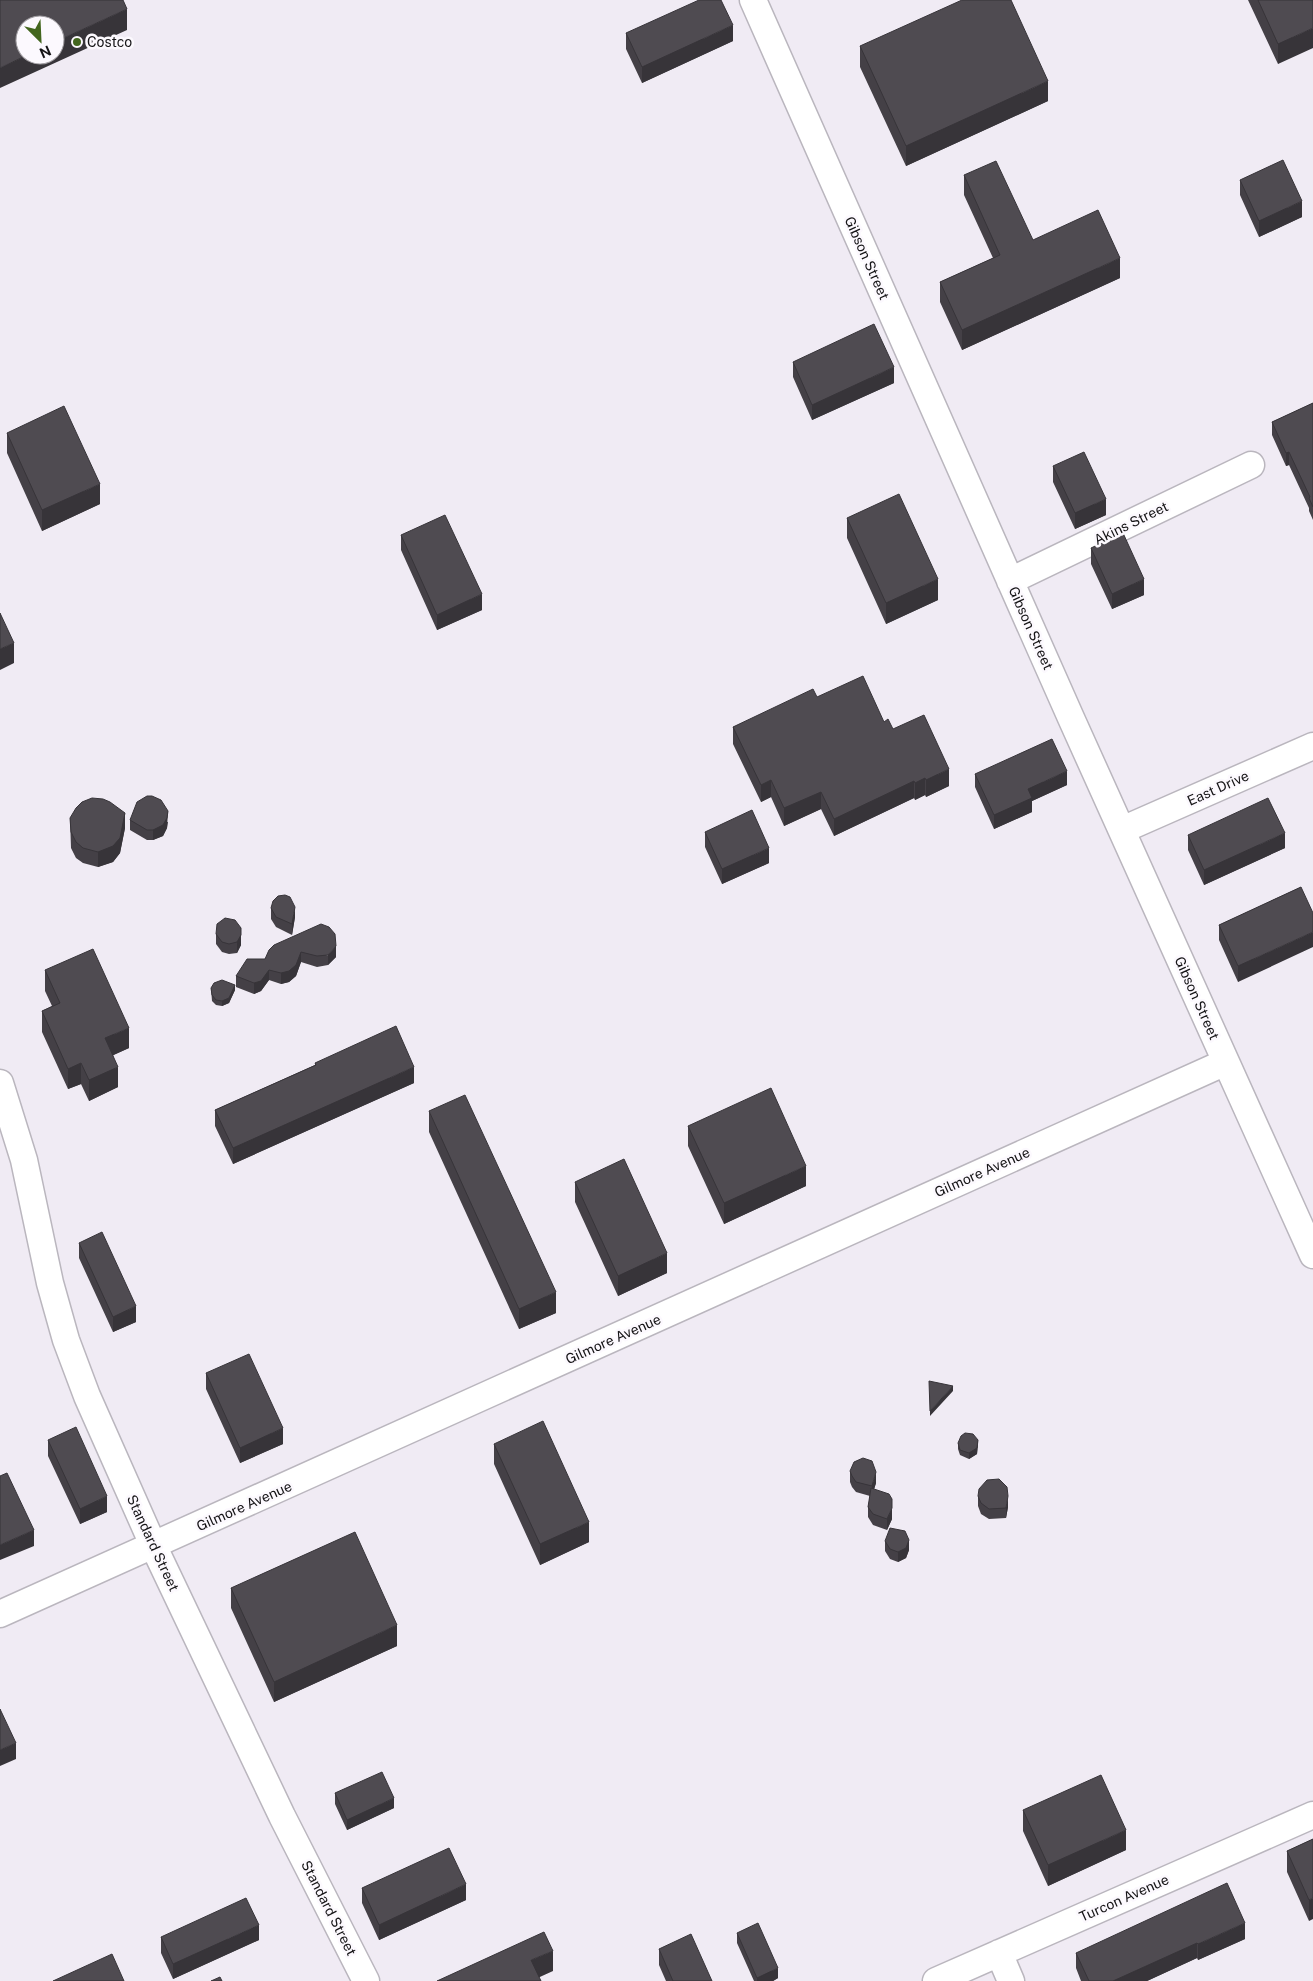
<svg xmlns="http://www.w3.org/2000/svg" width="1313" height="1981" viewBox="0 0 1313 1981" font-family="'Public Sans',sans-serif">
  <rect width="100%" height="100%" fill="#f0ebf4"/>
  <g fill="none" stroke-linecap="round" stroke-linejoin="round">
    <g stroke="#bab6be" stroke-width="29">
      <path id="minor" d="M 753,0 L 1071,718 L 1313,1255
        M 1010,581 L 1251,465
        M 1122,830 L 1313,746
        M 0,1083 L 24,1160 L 50,1283 L 66,1340 L 87,1396 L 154,1547 L 282,1816 L 366,1981
        M 0,1614 L 1226,1062
        M 999,1953 L 1011,1981
        M 936,1981 L 1313,1815"/>
    </g>
    <use href="#minor" stroke="#fff" stroke-width="26"/>
  </g>
  <path fill="#444046" d="M 1248,0 L 1313,0 L 1278,64 Z
    M 626,33 L 733,41 L 642,83 L 626,49 Z
    M 860,46 L 1048,101 L 906,166 L 860,67 Z
    M 964,175 L 1033,240 L 1120,278 L 962,350 L 940,302 L 940,282 L 993,258 L 964,195 Z
    M 1240,180 L 1302,217 L 1259,237 L 1240,195 Z
    M 793,362 L 894,383 L 812,420 L 793,377 Z
    M 1313,403 L 1313,520 L 1309,511 L 1309,508 L 1289,465 L 1286,466 L 1272,435 L 1272,422 Z
    M 7,433 L 100,504 L 42,531 L 7,453 Z
    M 1053,466 L 1106,515 L 1075,529 L 1053,482 Z
    M 847,518 L 938,600 L 886,624 L 847,538 Z
    M 401,535 L 482,610 L 437,630 L 401,550 Z
    M 1091,548 L 1144,595 L 1112,609 L 1091,564 Z
    M 817,697 L 884,722 L 893,729 L 949,786 L 926,797 L 925,795 L 915,800 L 914,798 L 834,836 L 821,809 L 784,826 L 771,797 L 761,802 L 733,744 L 733,727 Z
    M 975,774 L 1067,785 L 1032,801 L 1032,812 L 994,829 L 975,787 Z
    M 70,818 L 125,828 L 120,853 L 113,862 L 98,867 L 83,863 L 76,858 L 71,848 Z
    M 130,820 L 168,822 L 167,828 L 163,836 L 153,840 L 147,840 L 130,830 Z
    M 705,832 L 769,863 L 722,884 L 705,847 Z
    M 1188,835 L 1285,848 L 1204,885 L 1188,850 Z
    M 1301,887 L 1238,982 L 1219,940 L 1219,925 Z
    M 271,908 L 295,917 L 292,935 L 276,927 L 271,919 Z
    M 225,918 L 241,945 L 237,953 L 229,954 L 222,952 L 216,944 L 216,934 Z
    M 274,945 L 336,957 L 328,965 L 317,967 L 301,962 L 296,976 L 289,982 L 281,984 L 269,980 L 261,991 L 254,994 L 236,987 L 236,976 L 265,959 Z
    M 45,970 L 129,1048 L 113,1055 L 118,1087 L 89,1101 L 81,1084 L 68,1089 L 42,1032 L 42,1011 L 52,1006 L 45,991 Z
    M 211,988 L 235,990 L 229,1003 L 222,1006 L 216,1005 L 212,1001 Z
    M 315,1063 L 414,1083 L 233,1164 L 215,1126 L 215,1110 L 315,1065 Z
    M 429,1111 L 556,1313 L 519,1329 L 429,1132 Z
    M 688,1126 L 806,1186 L 724,1224 L 688,1146 Z
    M 575,1182 L 667,1273 L 618,1296 L 575,1202 Z
    M 79,1243 L 136,1322 L 113,1332 L 79,1258 Z
    M 206,1373 L 283,1444 L 240,1463 L 206,1389 Z
    M 48,1440 L 107,1512 L 80,1524 L 48,1456 Z
    M 958,1443 L 978,1445 L 977,1454 L 969,1459 L 960,1455 L 958,1449 Z
    M 494,1444 L 589,1542 L 540,1565 L 494,1464 Z
    M 850,1471 L 876,1483 L 874,1489 L 892,1519 L 887,1530 L 873,1525 L 868,1517 L 868,1507 L 870,1496 L 856,1492 L 852,1487 L 850,1482 Z
    M 978,1496 L 1008,1507 L 1006,1518 L 989,1519 L 981,1514 L 978,1506 Z
    M 885,1541 L 909,1550 L 906,1558 L 898,1562 L 890,1559 L 885,1551 Z
    M 231,1588 L 397,1646 L 274,1702 L 231,1608 Z
    M 335,1793 L 394,1808 L 347,1830 L 335,1804 Z
    M 1023,1810 L 1126,1850 L 1048,1886 L 1023,1831 Z
    M 1313,1839 L 1309,1921 L 1287,1872 L 1287,1851 Z
    M 362,1888 L 466,1900 L 379,1940 L 362,1903 Z
    M 737,1933 L 778,1978 L 773,1981 L 754,1981 L 737,1943 Z
    M 161,1937 L 259,1940 L 173,1979 L 161,1953 Z
    M 1245,1939 L 1198,1960 L 1197,1958 L 1147,1981 L 1081,1981 L 1076,1968 L 1076,1953 Z
    M 659,1949 L 712,1981 L 666,1981 L 659,1965 Z"/>
  <path fill="#373439" d="M 127,9 L 127,30 L 0,88 L 0,68 L 27,55 L 55,55 L 55,42 Z
    M 733,25 L 733,41 L 642,83 L 642,67 Z
    M 1313,28 L 1313,48 L 1278,64 L 1278,44 Z
    M 1048,81 L 1048,101 L 906,166 L 906,146 Z
    M 1302,201 L 1302,217 L 1259,237 L 1259,221 Z
    M 1120,258 L 1120,278 L 962,350 L 962,330 Z
    M 894,367 L 894,383 L 812,420 L 812,405 Z
    M 1289,452 L 1289,465 L 1286,466 L 1286,453 Z
    M 100,484 L 100,504 L 42,531 L 42,510 Z
    M 1106,499 L 1106,515 L 1075,529 L 1075,513 Z
    M 938,579 L 938,600 L 886,624 L 886,603 Z
    M 1144,579 L 1144,595 L 1112,609 L 1112,594 Z
    M 482,594 L 482,610 L 437,630 L 437,615 Z
    M 14,643 L 14,663 L 0,670 L 0,649 Z
    M 949,769 L 949,786 L 926,797 L 926,780 Z
    M 1067,771 L 1067,785 L 1032,801 L 1032,812 L 994,829 L 994,815 L 1028,789 Z
    M 925,778 L 925,795 L 915,800 L 915,783 Z
    M 771,780 L 771,797 L 761,802 L 761,785 Z
    M 914,781 L 914,798 L 834,836 L 834,819 Z
    M 821,792 L 821,809 L 784,826 L 784,808 Z
    M 168,811 L 167,828 L 163,836 L 153,840 L 153,830 Z
    M 125,813 L 125,828 L 120,853 L 113,862 L 98,867 L 98,852 Z
    M 1285,833 L 1285,848 L 1204,885 L 1204,870 Z
    M 769,848 L 769,863 L 722,884 L 722,869 Z
    M 295,907 L 295,917 L 292,935 L 292,924 Z
    M 241,928 L 241,945 L 237,953 L 237,942 Z
    M 1313,932 L 1313,947 L 1238,982 L 1238,966 Z
    M 336,946 L 336,957 L 328,965 L 328,955 Z
    M 301,952 L 301,962 L 296,976 L 289,982 L 281,984 L 281,973 Z
    M 269,970 L 269,980 L 261,991 L 254,994 L 254,983 Z
    M 235,985 L 235,990 L 229,1003 L 222,1006 L 222,1001 Z
    M 129,1028 L 129,1048 L 105,1059 L 105,1038 Z
    M 81,1063 L 81,1084 L 68,1089 L 68,1069 Z
    M 118,1067 L 118,1087 L 89,1101 L 89,1080 Z
    M 414,1067 L 414,1083 L 233,1164 L 233,1148 Z
    M 806,1166 L 806,1186 L 724,1224 L 724,1203 Z
    M 667,1253 L 667,1273 L 618,1296 L 618,1276 Z
    M 556,1292 L 556,1313 L 519,1329 L 519,1309 Z
    M 136,1306 L 136,1322 L 113,1332 L 113,1317 Z
    M 953,1386 L 953,1391 L 930,1416 L 930,1411 Z
    M 283,1428 L 283,1444 L 240,1463 L 240,1448 Z
    M 978,1440 L 977,1454 L 969,1459 L 969,1453 Z
    M 876,1472 L 876,1483 L 872,1496 L 872,1486 Z
    M 107,1496 L 107,1512 L 80,1524 L 80,1509 Z
    M 1008,1496 L 1008,1507 L 1006,1518 L 1006,1508 Z
    M 892,1508 L 892,1519 L 887,1530 L 887,1519 Z
    M 589,1522 L 589,1542 L 540,1565 L 540,1544 Z
    M 34,1530 L 34,1546 L 0,1560 L 0,1545 Z
    M 909,1540 L 909,1550 L 906,1558 L 898,1562 L 898,1552 Z
    M 397,1625 L 397,1646 L 274,1702 L 274,1682 Z
    M 16,1743 L 16,1759 L 0,1766 L 0,1750 Z
    M 394,1798 L 394,1808 L 347,1830 L 347,1820 Z
    M 1126,1830 L 1126,1850 L 1048,1886 L 1048,1865 Z
    M 466,1884 L 466,1900 L 379,1940 L 379,1925 Z
    M 1313,1898 L 1313,1919 L 1309,1921 L 1309,1900 Z
    M 1245,1923 L 1245,1939 L 1198,1960 L 1198,1944 Z
    M 259,1925 L 259,1940 L 173,1979 L 173,1964 Z
    M 1197,1943 L 1197,1958 L 1147,1981 L 1113,1981 Z
    M 553,1951 L 553,1971 L 531,1981 L 531,1960 Z
    M 778,1968 L 778,1978 L 773,1981 L 757,1981 L 757,1978 Z"/>
  <path fill="#4f4b51" stroke="#373439" d="M 0,0 L 123,0 L 127,9 L 55,42 L 55,25 L 25,25 L 25,55 L 27,55 L 0,68 Z
    M 699,0 L 721,0 L 733,25 L 642,67 L 626,33 Z
    M 962,0 L 1011,0 L 1048,81 L 906,146 L 860,46 Z
    M 1258,0 L 1313,0 L 1313,28 L 1278,44 Z
    M 1283,160 L 1302,201 L 1259,221 L 1240,180 Z
    M 996,161 L 1033,240 L 1098,210 L 1120,258 L 962,330 L 940,282 L 1000,255 L 964,175 Z
    M 874,324 L 894,367 L 812,405 L 793,362 Z
    M 1313,403 L 1313,507 L 1309,498 L 1310,497 L 1289,452 L 1286,453 L 1272,422 Z
    M 64,406 L 100,484 L 42,510 L 7,433 Z
    M 1084,452 L 1106,499 L 1075,513 L 1053,466 Z
    M 899,494 L 938,579 L 886,603 L 847,518 Z
    M 445,515 L 482,594 L 437,615 L 401,535 Z
    M 1123,533 L 1144,579 L 1112,594 L 1091,548 Z
    M 0,613 L 14,643 L 0,649 Z
    M 863,676 L 884,722 L 888,719 L 893,729 L 924,715 L 949,769 L 926,780 L 925,778 L 915,783 L 914,781 L 834,819 L 821,792 L 784,808 L 771,780 L 761,785 L 733,727 L 813,689 L 817,697 Z
    M 1052,739 L 1067,771 L 1028,789 L 1032,798 L 994,815 L 975,774 Z
    M 147,796 L 152,796 L 161,800 L 168,811 L 167,818 L 163,825 L 153,830 L 147,830 L 130,820 L 137,802 Z
    M 92,798 L 103,799 L 110,802 L 125,813 L 120,838 L 113,846 L 98,852 L 83,848 L 76,842 L 71,832 L 70,818 L 76,808 L 82,802 Z
    M 1268,798 L 1285,833 L 1204,870 L 1188,835 Z
    M 752,810 L 769,848 L 722,869 L 705,832 Z
    M 1301,887 L 1313,913 L 1313,932 L 1238,966 L 1219,925 Z
    M 285,895 L 290,897 L 295,907 L 292,924 L 276,917 L 271,908 L 273,901 L 278,896 Z
    M 225,918 L 235,920 L 241,928 L 241,935 L 237,942 L 229,944 L 222,942 L 216,934 L 217,924 Z
    M 321,924 L 329,927 L 335,934 L 336,946 L 328,955 L 317,956 L 301,952 L 296,965 L 289,971 L 281,973 L 269,970 L 261,981 L 254,983 L 236,976 L 247,959 L 265,959 L 269,950 L 274,945 Z
    M 93,949 L 129,1028 L 105,1038 L 118,1067 L 89,1080 L 81,1063 L 68,1069 L 42,1011 L 60,1003 L 45,970 Z
    M 222,980 L 235,985 L 229,998 L 222,1001 L 216,1000 L 212,995 L 211,988 L 214,983 Z
    M 396,1026 L 414,1067 L 233,1148 L 215,1110 L 316,1065 L 315,1063 Z
    M 771,1088 L 806,1166 L 724,1203 L 688,1126 Z
    M 465,1095 L 556,1292 L 519,1309 L 429,1111 Z
    M 624,1159 L 667,1253 L 618,1276 L 575,1182 Z
    M 102,1232 L 136,1306 L 113,1317 L 79,1243 Z
    M 249,1354 L 283,1428 L 240,1448 L 206,1373 Z
    M 929,1381 L 953,1386 L 930,1411 Z
    M 543,1421 L 589,1522 L 540,1544 L 494,1444 Z
    M 76,1427 L 107,1496 L 80,1509 L 48,1440 Z
    M 965,1433 L 973,1434 L 978,1440 L 977,1448 L 969,1453 L 960,1450 L 958,1443 L 961,1436 Z
    M 863,1458 L 872,1461 L 876,1472 L 872,1486 L 856,1482 L 852,1476 L 850,1471 L 854,1462 Z
    M 7,1473 L 34,1530 L 0,1545 L 0,1476 Z
    M 999,1479 L 1007,1487 L 1008,1496 L 1006,1508 L 989,1509 L 981,1503 L 978,1496 L 979,1489 L 987,1480 Z
    M 871,1488 L 889,1494 L 892,1499 L 892,1508 L 887,1519 L 873,1514 L 868,1507 Z
    M 890,1528 L 905,1531 L 909,1540 L 906,1548 L 898,1552 L 890,1549 L 885,1541 Z
    M 355,1532 L 397,1625 L 274,1682 L 231,1588 Z
    M 0,1709 L 16,1743 L 0,1750 Z
    M 382,1772 L 394,1798 L 347,1820 L 335,1793 Z
    M 1101,1775 L 1126,1830 L 1048,1865 L 1023,1810 Z
    M 1313,1839 L 1313,1898 L 1309,1900 L 1287,1851 Z
    M 449,1848 L 466,1884 L 379,1925 L 362,1888 Z
    M 1227,1883 L 1245,1923 L 1198,1944 L 1197,1943 L 1113,1981 L 1089,1981 L 1076,1953 Z
    M 246,1898 L 259,1925 L 173,1964 L 161,1937 Z
    M 758,1923 L 778,1968 L 757,1978 L 737,1933 Z
    M 544,1932 L 553,1951 L 531,1960 L 541,1981 L 437,1981 Z
    M 691,1934 L 712,1981 L 673,1981 L 659,1949 Z
    M 112,1954 L 124,1981 L 53,1981 Z
    M 220,1977 L 222,1981 L 211,1981 Z"/>
  <circle fill="#43661e" stroke="#fcf9fe" stroke-width="2" cx="77" cy="42" r="5"/>
  <g text-anchor="middle" stroke-width="5" stroke-linejoin="round" paint-order="stroke">
    <g font-size="14" fill="#151416" stroke="#fcf9fe" text-anchor="start">
      <text x="87" y="47">Costco</text>
    </g>
    <g font-size="14" fill="#151416" stroke="#fcf9fe">
      <text transform="translate(867 258) rotate(66)" y="5">Gibson Street</text>
      <text transform="translate(1131 523) rotate(-26)" y="5">Akins Street</text>
      <text transform="translate(1031 628) rotate(66)" y="5">Gibson Street</text>
      <text transform="translate(1218 788) rotate(-24)" y="5">East Drive</text>
      <text transform="translate(1197 998) rotate(66)" y="5">Gibson Street</text>
      <text transform="translate(982 1172) rotate(-24)" y="5">Gilmore Avenue</text>
      <text transform="translate(613 1339) rotate(-24)" y="5">Gilmore Avenue</text>
      <text transform="translate(244 1506) rotate(-24)" y="5">Gilmore Avenue</text>
      <text transform="translate(153 1543) rotate(65)" y="5">Standard Street</text>
      <text transform="translate(1124 1898) rotate(-24)" y="5">Turcon Avenue</text>
      <text transform="translate(329 1908) rotate(63)" y="5">Standard Street</text>
    </g>
  </g>
  <g transform="translate(40 40) rotate(156)"><circle r="24" fill="#fcf9fe" stroke="#a09da1"/>
  <path d="M0-4L9 19L0 12L-9 19Z" fill="#43661e"/>
  <text y="-8" font-size="14" font-weight="bold" text-anchor="middle" fill="#151416">N</text>
  </g>
</svg>
